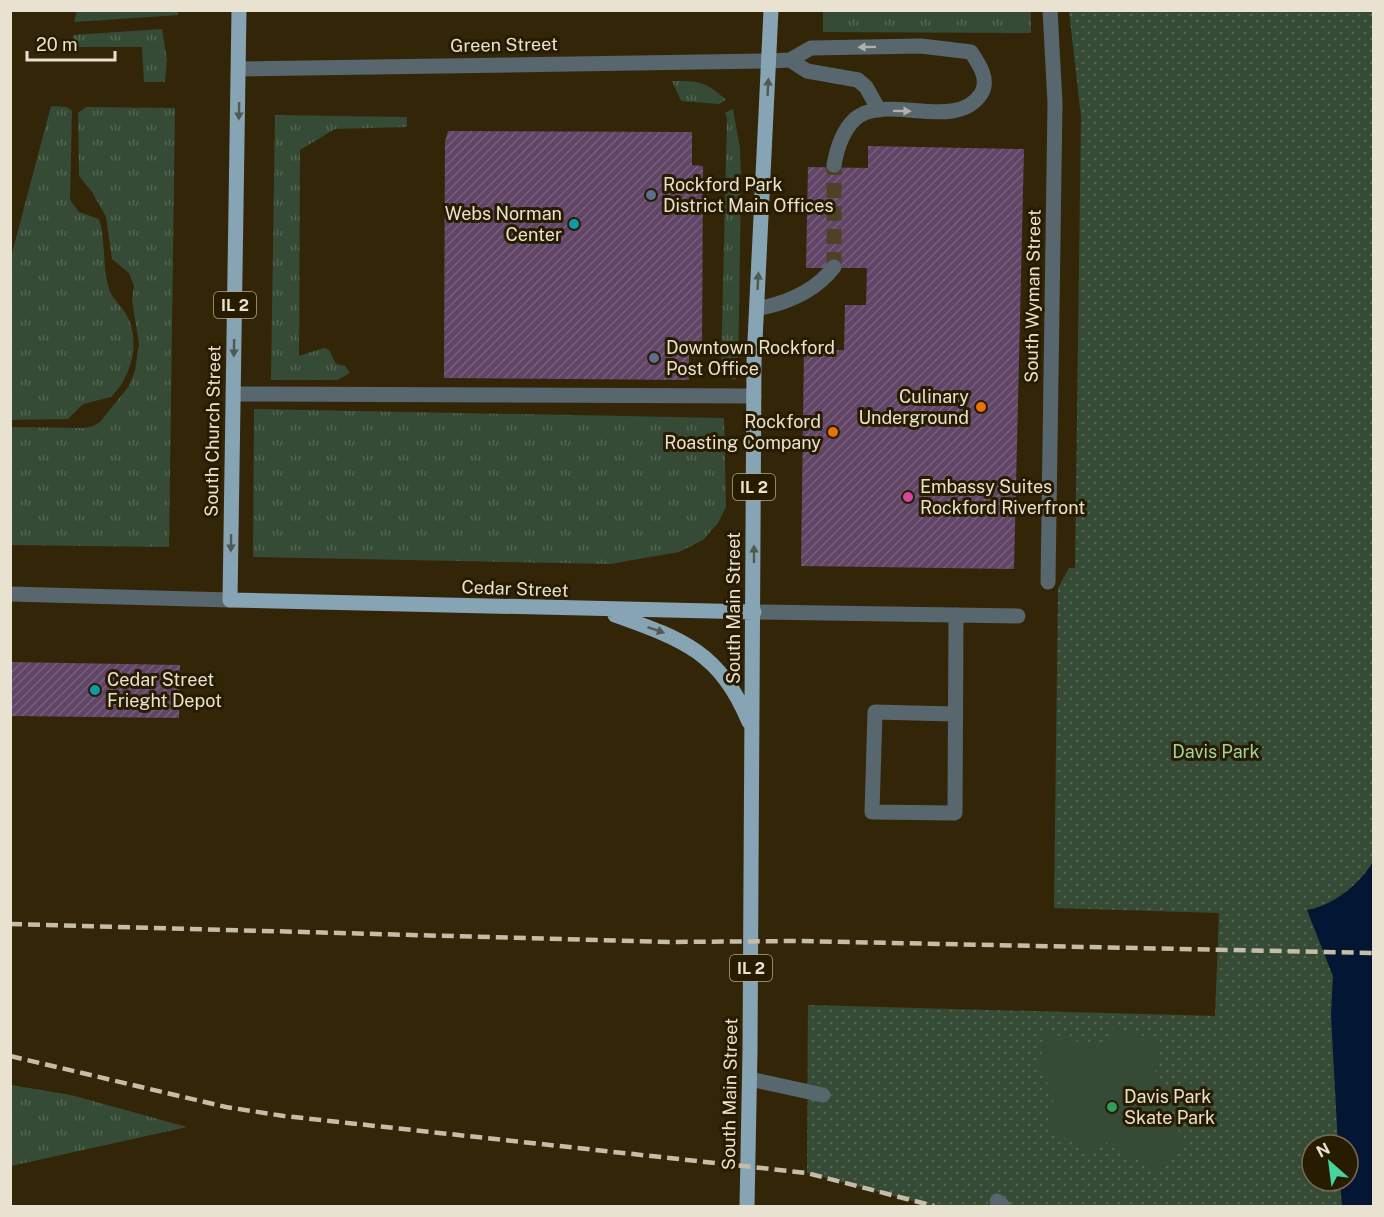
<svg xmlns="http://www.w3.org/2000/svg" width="1384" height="1217" viewBox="0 0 1384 1217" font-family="'Public Sans',sans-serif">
  <defs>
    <pattern id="grass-tufts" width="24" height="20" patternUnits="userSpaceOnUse" patternTransform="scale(1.5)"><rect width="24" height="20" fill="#354b35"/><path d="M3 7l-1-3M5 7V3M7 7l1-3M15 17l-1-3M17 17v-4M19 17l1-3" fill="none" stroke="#526551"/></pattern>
    <pattern id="park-dots" width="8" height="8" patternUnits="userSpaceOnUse" patternTransform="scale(1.5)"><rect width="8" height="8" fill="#354b35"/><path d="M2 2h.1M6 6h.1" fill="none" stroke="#526551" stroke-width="1.8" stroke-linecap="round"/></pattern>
    <pattern id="building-hatch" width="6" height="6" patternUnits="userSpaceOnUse" patternTransform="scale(1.5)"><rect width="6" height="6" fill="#614566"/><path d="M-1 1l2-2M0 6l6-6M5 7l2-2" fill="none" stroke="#78607b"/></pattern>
  </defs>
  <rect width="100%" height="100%" fill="#332608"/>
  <path fill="url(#grass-tufts)" d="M 77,11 L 178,10 L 178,15 L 74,22 Z
    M 823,11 L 1031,11 L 1031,33 L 823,32 Z
    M 162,29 L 167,60 L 165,82 L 144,82 L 142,47 L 73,47 L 73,35 Z
    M 672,81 C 698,81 706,81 726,100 L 719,104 L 681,101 Z
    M 51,106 L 67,107 L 72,111 L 70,200 L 79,212 L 99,219 C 106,241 102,266 109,289 C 113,300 124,308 129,320 C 140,345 130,379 111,397 L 83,404 L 68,419 L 11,420 L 11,257 Z
    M 86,107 L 175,108 L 169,547 L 11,545 L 11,427 L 84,428 L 93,426 L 100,422 L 129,386 L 135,371 L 139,344 L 132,300 L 134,286 L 129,273 L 112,259 L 106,217 L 92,192 L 79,176 L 78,113 Z
    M 733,109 L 740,149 L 741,181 L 738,377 L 734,380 L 721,370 L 727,118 L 725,113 Z
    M 275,115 L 407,117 L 407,127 L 335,129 L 300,150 L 299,356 L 324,348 L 329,350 L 336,364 L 345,366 L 350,373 L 337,380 L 271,380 Z
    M 254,409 L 724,418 L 726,507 L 718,523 L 703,540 L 679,552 L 610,564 L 253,557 Z
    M 11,1085 L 71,1095 L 187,1127 L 11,1166 Z"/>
  <path fill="url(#park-dots)" d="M 1069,11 L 1373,11 L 1373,862 C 1358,886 1334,904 1308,911 L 1333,976 L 1340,1145 L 1312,1145 L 1312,1181 L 1342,1181 L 1343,1206 L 932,1206 L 807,1173 L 808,1005 L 1215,1016 L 1219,913 L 1054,908 L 1058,588 L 1069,568 L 1075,568 L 1081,117 Z"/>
  <path fill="#354b35" d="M 1113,1028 L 1163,1045 L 1154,1068 L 1161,1086 L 1173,1098 L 1169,1116 L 1184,1140 L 1157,1170 L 1103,1141 L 1095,1153 L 1048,1129 L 1054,1097 L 1039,1065 L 1047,1032 L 1072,1041 L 1106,1044 Z"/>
  <path fill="#031734" d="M 1373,862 L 1373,1206 L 1342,1206 L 1340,1181 L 1348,1181 L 1348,1145 L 1338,1145 L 1331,1015 L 1333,976 L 1307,910 C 1334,905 1359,885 1373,862 Z"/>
  <path fill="url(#building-hatch)" d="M 448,131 L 692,132 L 692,165 L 703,166 L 702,352 L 689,352 L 689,380 L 444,378 L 445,142 Z
    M 868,146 L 1024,149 L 1014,569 L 801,566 L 804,350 L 844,350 L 845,305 L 866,305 L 867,268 L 806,268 L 808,167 L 868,168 Z
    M 10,662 L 180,665 L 179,718 L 10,716 Z"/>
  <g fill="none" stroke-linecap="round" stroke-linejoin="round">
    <path stroke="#4e4226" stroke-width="15" stroke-dasharray="15 8" stroke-linecap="butt" d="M 834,267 L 834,165"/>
    <path stroke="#58666e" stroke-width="15" d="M 790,60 L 807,71 L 858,80 L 866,87 L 879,110
      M 240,69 L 770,61 L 790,60 L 811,48 L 921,46 L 971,52 C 979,64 990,80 981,94 C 955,133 886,92 855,119 C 842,131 837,148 834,165
      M 757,309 C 787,303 815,292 834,267
      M 233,394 L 754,396
      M 1048,582 L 1055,103 L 1050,10
      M 10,594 L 230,600
      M 754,612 L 1018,616
      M 955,714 L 875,712 L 872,812 L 955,813 L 956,615
      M 750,1079 L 823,1095
      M 997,1201 L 1003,1206"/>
    <path stroke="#86a4b4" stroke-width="15" d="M 239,10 L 230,600 L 754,612
      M 615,615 C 682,639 720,652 749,722
      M 747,1206 L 750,1051 L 754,361 L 771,10"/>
    <path stroke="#c6bda9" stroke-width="4.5" stroke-dasharray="12 6" stroke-linecap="butt" d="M 10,924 L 669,942 L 798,941 L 1374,953
      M 10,1056 L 226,1107 L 284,1116 L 807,1173 L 934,1206"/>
  </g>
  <defs><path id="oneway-solid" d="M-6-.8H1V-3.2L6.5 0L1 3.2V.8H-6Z" transform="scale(1.5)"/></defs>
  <g fill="#b0b0a9">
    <use href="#oneway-solid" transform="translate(867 47) rotate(179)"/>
    <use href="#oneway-solid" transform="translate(902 111) rotate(1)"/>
  </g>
  <g fill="#525951">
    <use href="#oneway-solid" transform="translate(768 87) rotate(-87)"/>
    <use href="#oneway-solid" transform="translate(239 111) rotate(91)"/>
    <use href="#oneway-solid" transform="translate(758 281) rotate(-87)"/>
    <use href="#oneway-solid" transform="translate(234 348) rotate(91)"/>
    <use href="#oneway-solid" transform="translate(231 543) rotate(91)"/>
    <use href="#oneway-solid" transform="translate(754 554) rotate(-90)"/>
    <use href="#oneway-solid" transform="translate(656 630) rotate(19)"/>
  </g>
  <g fill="#5c6f8a" stroke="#281c00" stroke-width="2">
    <circle cx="651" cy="195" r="6"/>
    <circle cx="654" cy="358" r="6"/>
  </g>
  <g fill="#0f9aa8" stroke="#281c00" stroke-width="2">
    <circle cx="574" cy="224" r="6"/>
    <circle cx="95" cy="690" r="6"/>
  </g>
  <g fill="#e8710a" stroke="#281c00" stroke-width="2">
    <circle cx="981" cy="407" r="6"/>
    <circle cx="833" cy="432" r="6"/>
  </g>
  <circle fill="#d1479c" stroke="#281c00" stroke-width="2" cx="908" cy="497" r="6"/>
  <circle fill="#2e9e5b" stroke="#281c00" stroke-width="2" cx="1112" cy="1107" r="6"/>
  <g text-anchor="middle" stroke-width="6" stroke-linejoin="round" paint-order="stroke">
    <g fill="#281c00" stroke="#b0a792" stroke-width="1.5">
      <rect x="214" y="292" width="42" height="26" rx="4.5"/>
      <rect x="733" y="474" width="42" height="26" rx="4.5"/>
      <rect x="730" y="955" width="42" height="26" rx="4.5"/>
    </g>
    <g font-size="16" font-weight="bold" fill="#eae2d1">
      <text x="235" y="311">IL 2</text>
      <text x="754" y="493">IL 2</text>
      <text x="751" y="974">IL 2</text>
    </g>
    <g font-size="18" fill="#eae2d1" stroke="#281c00">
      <text transform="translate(504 45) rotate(-1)" y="6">Green Street</text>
      <text transform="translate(1033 296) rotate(-89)" y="6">South Wyman Street</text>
      <text transform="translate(213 431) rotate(-89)" y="6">South Church Street</text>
      <text transform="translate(515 589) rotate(2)" y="6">Cedar Street</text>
      <text transform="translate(734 608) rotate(-90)" y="6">South Main Street</text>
      <text transform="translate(730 1094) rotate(-89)" y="6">South Main Street</text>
    </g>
    <g font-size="18" fill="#eae2d1" stroke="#281c00" text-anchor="start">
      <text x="663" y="191">Rockford Park<tspan x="663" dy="21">District Main Offices</tspan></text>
      <text x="562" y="220" text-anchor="end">Webs Norman<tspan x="562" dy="21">Center</tspan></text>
      <text x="666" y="354">Downtown Rockford<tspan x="666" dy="21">Post Office</tspan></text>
      <text x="969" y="403" text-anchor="end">Culinary<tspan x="969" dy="21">Underground</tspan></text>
      <text x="821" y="428" text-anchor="end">Rockford<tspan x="821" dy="21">Roasting Company</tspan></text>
      <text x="920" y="493">Embassy Suites<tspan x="920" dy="21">Rockford Riverfront</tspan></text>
      <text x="107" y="686">Cedar Street<tspan x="107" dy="21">Frieght Depot</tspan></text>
      <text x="1124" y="1103">Davis Park<tspan x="1124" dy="21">Skate Park</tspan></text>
    </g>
    <g font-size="18" fill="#9fd49d" stroke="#281c00">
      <text x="1216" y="758">Davis Park</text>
    </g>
  </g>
  <rect width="1384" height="1217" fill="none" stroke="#eae2d1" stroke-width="24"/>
  <g transform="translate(1330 1163) rotate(332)"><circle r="28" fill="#281c00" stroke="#766b54" stroke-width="1.5"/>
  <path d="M0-4.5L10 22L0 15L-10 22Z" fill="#48d49d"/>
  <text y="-9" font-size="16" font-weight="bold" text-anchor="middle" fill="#eae2d1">N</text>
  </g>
  <path d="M27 51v9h88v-9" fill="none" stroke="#eae2d1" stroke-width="3"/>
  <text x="36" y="51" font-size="18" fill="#eae2d1" stroke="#281c00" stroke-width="4.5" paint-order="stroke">20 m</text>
</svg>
